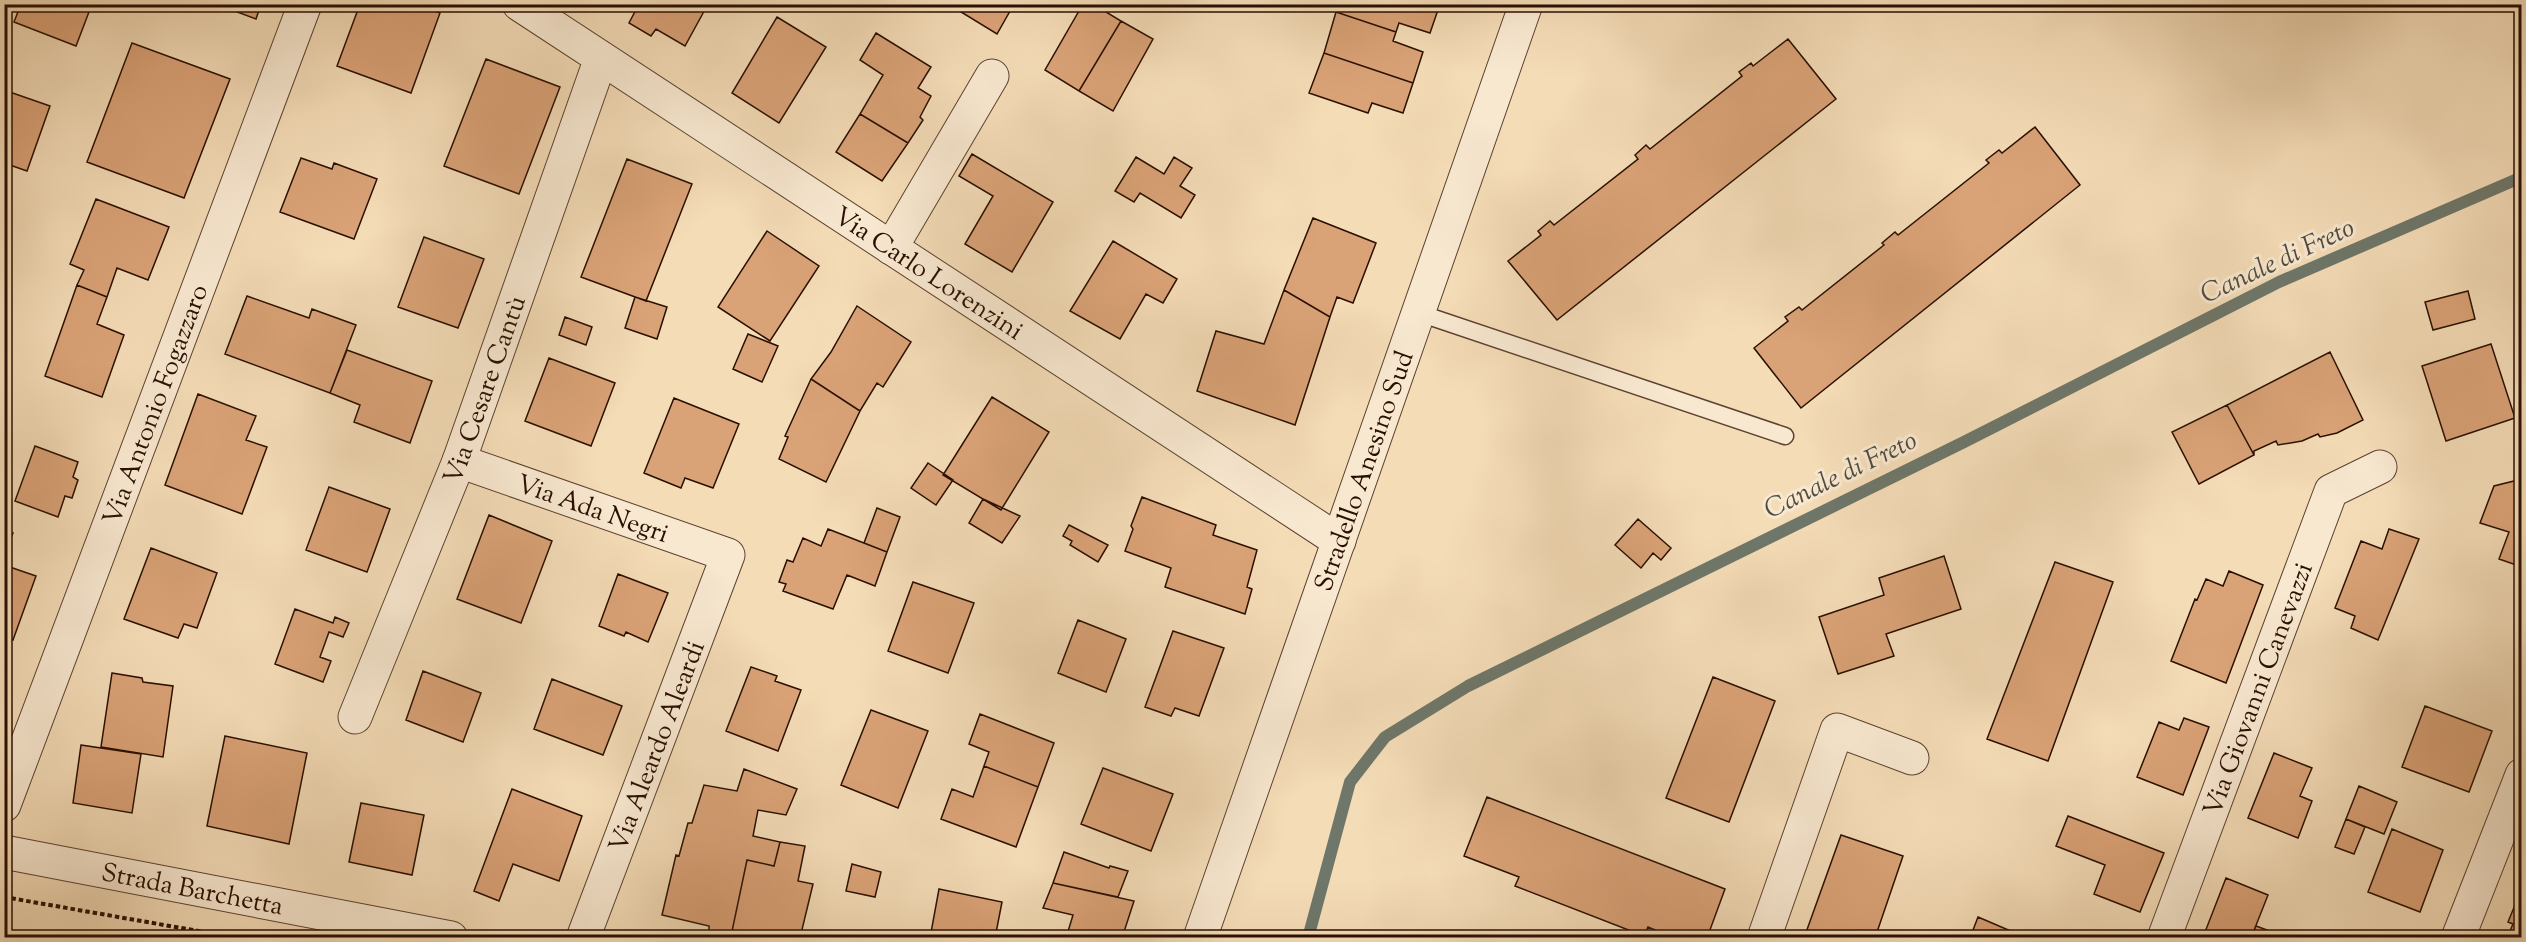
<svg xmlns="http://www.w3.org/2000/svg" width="2526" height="942" viewBox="0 0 2526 942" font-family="'Sorts Mill Goudy',serif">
  <rect width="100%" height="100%" fill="#f4dcb7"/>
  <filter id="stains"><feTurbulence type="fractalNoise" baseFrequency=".00333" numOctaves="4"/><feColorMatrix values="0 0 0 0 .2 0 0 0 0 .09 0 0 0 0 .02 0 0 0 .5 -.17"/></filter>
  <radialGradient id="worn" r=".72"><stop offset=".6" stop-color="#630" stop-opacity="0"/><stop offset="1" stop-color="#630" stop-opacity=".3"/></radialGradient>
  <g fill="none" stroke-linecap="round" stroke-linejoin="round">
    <path stroke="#6e776a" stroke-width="12" d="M 1308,938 L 1350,782 L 1385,737 L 1468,686 L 1964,442 L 2279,282 L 2522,177"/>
  </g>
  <path fill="#daa277" stroke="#290f02" stroke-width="1.5" d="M 21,4 L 92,4 L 76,46 L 14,22 Z
    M 216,4 L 261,4 L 256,19 Z
    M 360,4 L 419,4 L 440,13 L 411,93 L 337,66 Z
    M 639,4 L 708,4 L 685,46 L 656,29 L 651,36 L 629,23 Z
    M 948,4 L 1014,4 L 997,34 Z
    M 1083,4 L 1093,4 L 1121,21 L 1079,91 L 1045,70 Z
    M 1339,4 L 1440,4 L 1430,33 L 1399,23 L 1396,32 L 1336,12 Z
    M 1336,12 L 1396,32 L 1393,41 L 1423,52 L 1413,83 L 1324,53 Z
    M 777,17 L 826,47 L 779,123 L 732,93 Z
    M 1121,21 L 1153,39 L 1113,111 L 1079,91 Z
    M 876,33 L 931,67 L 918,88 L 931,96 L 920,117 L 923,120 L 908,143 L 860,114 L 883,75 L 860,60 Z
    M 1788,39 L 1836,99 L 1557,320 L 1508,261 L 1541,235 L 1538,231 L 1550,221 L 1554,225 L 1638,159 L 1635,155 L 1646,145 L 1650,149 L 1742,76 L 1739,72 L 1751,63 L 1753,66 Z
    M 132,43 L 230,79 L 184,198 L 87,162 Z
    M 1324,53 L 1413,83 L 1403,113 L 1372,103 L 1368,113 L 1309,93 Z
    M 486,59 L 560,87 L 519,194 L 444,166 Z
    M 4,90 L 50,106 L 27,171 L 4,163 Z
    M 860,114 L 908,143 L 882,181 L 836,152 Z
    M 2035,127 L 2080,185 L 1801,408 L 1754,348 L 1788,321 L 1785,317 L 1799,307 L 1802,310 L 1884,245 L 1882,243 L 1895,232 L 1898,235 L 1989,163 L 1986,160 L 1999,150 L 2002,153 Z
    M 972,154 L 1053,202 L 1012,272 L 965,244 L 993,196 L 959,176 Z
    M 1136,157 L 1164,174 L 1174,157 L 1192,168 L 1180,186 L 1195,195 L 1181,218 L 1140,193 L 1134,202 L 1115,191 Z
    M 301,158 L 332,169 L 334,163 L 377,179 L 354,239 L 280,212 Z
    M 627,159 L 692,184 L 646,301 L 581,277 Z
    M 96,199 L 169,227 L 148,280 L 117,268 L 107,297 L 77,285 L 84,270 L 70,264 Z
    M 1313,218 L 1376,243 L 1353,303 L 1337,297 L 1330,317 L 1284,290 Z
    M 767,231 L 819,266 L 770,341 L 718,307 Z
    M 424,237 L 484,259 L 458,328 L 398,307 Z
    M 1113,241 L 1177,279 L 1163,303 L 1146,294 L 1120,339 L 1070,311 Z
    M 77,285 L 107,297 L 97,324 L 124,335 L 102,397 L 45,376 Z
    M 1284,290 L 1330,317 L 1295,425 L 1197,391 L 1216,331 L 1264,344 Z
    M 2468,291 L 2475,319 L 2433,330 L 2425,302 Z
    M 247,296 L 309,318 L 312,309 L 356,325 L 330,393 L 225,354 Z
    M 635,297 L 667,307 L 657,339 L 625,328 Z
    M 857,306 L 911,342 L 883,387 L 877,383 L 860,411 L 811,379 L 831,352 Z
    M 565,317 L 592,327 L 586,345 L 559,335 Z
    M 748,334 L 778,346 L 762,382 L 733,369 Z
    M 2491,344 L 2515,418 L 2446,441 L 2422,366 Z
    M 347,350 L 432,381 L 410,443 L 354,422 L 360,405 L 330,393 Z
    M 2330,352 L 2363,420 L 2337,433 L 2320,437 L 2318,434 L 2302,441 L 2278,445 L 2276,441 L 2254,451 L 2254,455 L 2227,405 Z
    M 549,358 L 615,383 L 591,446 L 525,421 Z
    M 811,379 L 860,411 L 826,482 L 779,459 L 788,437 L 785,436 Z
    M 198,394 L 256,416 L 246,440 L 267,447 L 242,514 L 165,485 Z
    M 992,397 L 1049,432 L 1001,510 L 943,475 Z
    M 674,398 L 739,424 L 713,488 L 685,478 L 681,488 L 644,473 Z
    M 2227,405 L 2254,455 L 2199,484 L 2172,432 Z
    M 35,446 L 78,462 L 73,477 L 78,480 L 72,498 L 65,496 L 58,517 L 15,501 Z
    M 928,463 L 953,480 L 936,505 L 911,488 Z
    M 2522,479 L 2522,567 L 2499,559 L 2509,532 L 2480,523 L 2494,486 Z
    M 329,487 L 390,509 L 367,572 L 306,550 Z
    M 1142,497 L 1216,525 L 1213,535 L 1257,550 L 1247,587 L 1252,589 L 1245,614 L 1165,587 L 1171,568 L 1125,551 L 1133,529 L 1131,526 Z
    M 983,499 L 1020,516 L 1002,543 L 969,523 Z
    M 877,508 L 900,517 L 887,552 L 864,543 Z
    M 489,515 L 552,541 L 521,623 L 457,599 Z
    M 1638,519 L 1671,548 L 1661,560 L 1653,553 L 1641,568 L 1615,545 Z
    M 1069,525 L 1108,545 L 1098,562 L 1070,545 L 1072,541 L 1063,536 Z
    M 828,529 L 887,552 L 875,586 L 847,575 L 833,609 L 783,591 L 786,584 L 779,582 L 787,560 L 793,562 L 803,538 L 821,546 Z
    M 2389,529 L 2419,539 L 2378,640 L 2351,628 L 2355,616 L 2335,608 L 2361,541 L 2382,549 Z
    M 4,530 L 13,533 L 4,555 Z
    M 151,548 L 217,573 L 197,628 L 184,624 L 178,638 L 124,619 Z
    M 1944,556 L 1961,609 L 1886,634 L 1894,656 L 1838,674 L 1819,617 L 1884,595 L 1879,578 Z
    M 2055,562 L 2113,582 L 2048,761 L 1987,739 Z
    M 4,565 L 36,576 L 13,640 L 4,637 Z
    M 2229,571 L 2263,585 L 2226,683 L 2171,661 L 2195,599 L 2197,600 L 2206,579 L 2223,586 Z
    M 618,574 L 668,593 L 648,642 L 626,632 L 624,636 L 599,626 Z
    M 913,582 L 974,603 L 948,673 L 888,651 Z
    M 295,609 L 333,623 L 335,617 L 349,623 L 343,637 L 329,632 L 320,657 L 331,661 L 323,682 L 275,664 Z
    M 1078,620 L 1126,639 L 1106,692 L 1058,673 Z
    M 1173,631 L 1224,648 L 1199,716 L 1175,708 L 1171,716 L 1145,707 Z
    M 751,667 L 777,676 L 775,681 L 801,690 L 778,751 L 726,731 Z
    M 423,671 L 481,693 L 463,742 L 406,720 Z
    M 112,673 L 142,678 L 143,682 L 173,686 L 163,757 L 101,747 Z
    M 1713,677 L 1775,701 L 1729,822 L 1666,798 Z
    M 552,679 L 622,706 L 603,755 L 534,729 Z
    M 2425,706 L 2492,731 L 2469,792 L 2402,767 Z
    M 871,710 L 928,731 L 898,808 L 841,785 Z
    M 980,714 L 1054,743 L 1038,787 L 984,766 L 989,752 L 969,744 Z
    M 2184,718 L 2209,727 L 2183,795 L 2137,777 L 2159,722 L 2179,730 Z
    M 225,736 L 307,753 L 289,844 L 207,826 Z
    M 81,745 L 141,754 L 132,813 L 73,803 Z
    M 2274,753 L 2312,768 L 2300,796 L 2312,801 L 2298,838 L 2248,818 Z
    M 984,766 L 1038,787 L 1016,847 L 941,819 L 952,789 L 973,797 Z
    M 1103,768 L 1173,794 L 1151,851 L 1081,824 Z
    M 744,769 L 797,789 L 786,815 L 758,810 L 753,836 L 780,842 L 774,866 L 747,860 L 731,936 L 709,931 L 709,926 L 662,915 L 676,855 L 679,856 L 688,823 L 692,823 L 704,785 L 737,791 Z
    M 2359,786 L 2397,802 L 2384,834 L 2346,819 Z
    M 512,789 L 582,816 L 559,881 L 513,864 L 499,901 L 474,891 Z
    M 1487,797 L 1725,889 L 1707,938 L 1674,938 L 1648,927 L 1644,936 L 1515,886 L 1519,877 L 1464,856 Z
    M 361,803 L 424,815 L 412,875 L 349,862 Z
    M 2068,816 L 2164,853 L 2140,912 L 2094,894 L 2105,865 L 2056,846 Z
    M 2346,819 L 2365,827 L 2354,854 L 2335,847 Z
    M 2392,829 L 2443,850 L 2420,912 L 2368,892 Z
    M 1841,835 L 1903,856 L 1875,938 L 1804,938 Z
    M 780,842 L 805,846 L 798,881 L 813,884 L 800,938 L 769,938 L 750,934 L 748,938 L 731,936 L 747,860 L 774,866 Z
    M 1064,852 L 1109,868 L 1110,866 L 1128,871 L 1118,897 L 1053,883 Z
    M 852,864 L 881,872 L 875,897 L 846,891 Z
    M 2226,878 L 2268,895 L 2251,938 L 2218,938 L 2205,932 Z
    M 1053,883 L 1134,901 L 1122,938 L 1066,938 L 1073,915 L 1043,908 Z
    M 2522,888 L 2522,938 L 2507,938 L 2513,924 L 2508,922 Z
    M 939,889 L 1002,902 L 995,938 L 930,938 Z
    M 1978,917 L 2027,938 L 1970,938 Z
    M 2256,926 L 2278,934 L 2277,938 L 2251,938 Z"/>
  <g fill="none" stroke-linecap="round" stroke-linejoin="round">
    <g stroke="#5c422f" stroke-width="19">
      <path id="service" d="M 1419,313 L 1785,436"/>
    </g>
    <g stroke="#5c422f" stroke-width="35">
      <g id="minor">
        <path id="s1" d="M 519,4 L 1339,541"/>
        <path d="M 891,248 L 992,76"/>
        <path id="s2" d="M 459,461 L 728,555 L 583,938"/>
        <path id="s3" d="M 355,717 L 459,461 L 601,58"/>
        <path id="s4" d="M 4,805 L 305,4"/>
        <path id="s5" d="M 1200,938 L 1526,4"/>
        <path d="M 1764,938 L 1837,730 L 1912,758"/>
        <path id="s6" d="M 2164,938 L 2331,491 L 2380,467"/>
        <path d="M 2458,938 L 2522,775"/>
      </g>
    </g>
    <g stroke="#5c422f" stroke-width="35">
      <g id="tertiary">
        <path id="s7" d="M 4,852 L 451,938"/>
      </g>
    </g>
    <path stroke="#290f02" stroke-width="4" stroke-dasharray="4.5 3" stroke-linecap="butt" d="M 4,897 L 227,936"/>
    <use href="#service" stroke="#f8e8d0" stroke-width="16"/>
    <use href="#minor" stroke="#f8e8d0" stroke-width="33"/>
    <use href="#tertiary" stroke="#f8e8d0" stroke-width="33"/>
  </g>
  <g text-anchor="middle" stroke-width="6" stroke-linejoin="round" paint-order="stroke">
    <g font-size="26" fill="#290f02" stroke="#f8e8d0">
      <text dy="9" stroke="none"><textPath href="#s1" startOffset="490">Via Carlo Lorenzini</textPath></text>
      <text dy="9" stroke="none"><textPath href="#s3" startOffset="352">Via Cesare Cantù</textPath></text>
      <text dy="9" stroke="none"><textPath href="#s4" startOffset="428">Via Antonio Fogazzaro</textPath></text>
      <text dy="9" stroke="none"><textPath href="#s5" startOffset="495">Stradello Anesino Sud</textPath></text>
      <text dy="9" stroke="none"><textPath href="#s2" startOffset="142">Via Ada Negri</textPath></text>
      <text dy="9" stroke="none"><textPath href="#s6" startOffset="266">Via Giovanni Canevazzi</textPath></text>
      <text transform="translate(656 746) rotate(-69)" y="9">Via Aleardo Aleardi</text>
      <text dy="9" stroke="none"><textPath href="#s7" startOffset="192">Strada Barchetta</textPath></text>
    </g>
    <g font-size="27" font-style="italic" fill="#514c3f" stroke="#f8e8d0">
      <text transform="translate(2277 260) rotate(-25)" y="9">Canale di Freto</text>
      <text transform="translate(1840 474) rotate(-26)" y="9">Canale di Freto</text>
    </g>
  </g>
  <rect width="2526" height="942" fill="none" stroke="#f4dcb7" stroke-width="24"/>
  <rect x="6" y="6" width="2514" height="930" fill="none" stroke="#290f02" stroke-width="3"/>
  <rect x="12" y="12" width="2502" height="918" fill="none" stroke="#290f02" stroke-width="1.5"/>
  <rect width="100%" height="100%" filter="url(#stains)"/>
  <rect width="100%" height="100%" fill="url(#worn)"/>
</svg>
